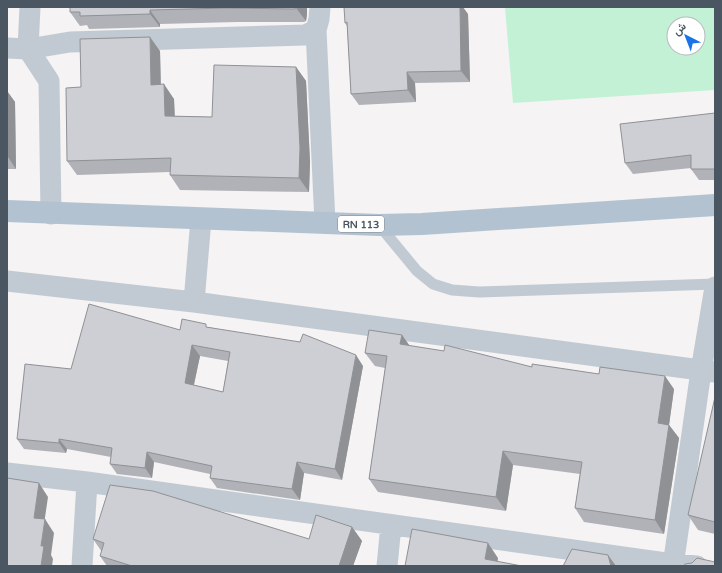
<svg xmlns="http://www.w3.org/2000/svg" width="722" height="573" viewBox="0 0 722 573" font-family="'Varela Round',Vazirmatn,sans-serif">
  <rect width="100%" height="100%" fill="#f5f3f3"/>
  <path fill="#c3f1d5" fill-rule="evenodd" d="M 505,7 L 715,7 L 715,90 L 513,103 ZM 674,24 L 698,24 L 698,48 L 674,48 Z"/>
  <g fill="none" stroke-linecap="round" stroke-linejoin="round">
    <path stroke="#c1cad2" stroke-width="11" d="M 379,225 L 417,271 L 433,284 L 452,290 L 479,292 L 715,284"/>
    <path stroke="#c1cad2" stroke-width="21" d="M 30,7 L 28,49 L 49,81 L 51,214
      M 316,30 L 325,223
      M 7,48 L 28,49 L 70,42 L 305,35 L 316,30 L 319,19 L 320,7
      M 7,281 L 194,302 L 715,372
      M 194,302 L 201,219
      M 7,473 L 87,482 L 673,564 L 697,566
      M 82,566 L 87,482
      M 387,566 L 391,525
      M 673,566 L 701,371 L 715,287"/>
    <path stroke="#b3c2d1" stroke-width="22" d="M 7,211 L 379,225 L 422,224 L 715,205"/>
  </g>
  <path fill="#b0b2b7" fill-rule="evenodd" d="M 70,7 L 307,7 L 307,14 L 306,21 L 304,22 L 237,22 L 160,24 L 160,27 L 89,29 L 87,25 L 80,26 L 70,12 Z
    M 468,14 L 470,82 L 415,83 L 416,102 L 359,105 L 351,94 L 347,26 L 345,23 Z
    M 160,51 L 161,85 L 174,99 L 175,116 L 212,117 L 296,67 L 306,81 L 310,162 L 309,192 L 180,190 L 170,175 L 170,172 L 77,175 L 67,161 L 81,87 Z
    M 7,91 L 15,102 L 16,169 L 7,169 Z
    M 715,113 L 715,180 L 699,180 L 691,169 L 691,168 L 633,174 L 625,163 Z
    M 209,327 L 363,366 L 342,480 L 304,473 L 300,500 L 217,488 L 210,478 L 210,474 L 154,462 L 152,478 L 117,474 L 110,464 L 111,457 L 67,449 L 66,453 L 24,449 L 17,439 L 71,369 L 180,330 ZM 200,356 L 228,361 L 223,392 L 194,385 Z
    M 402,335 L 410,346 L 532,367 L 674,389 L 669,425 L 679,438 L 664,534 L 584,522 L 575,508 L 580,474 L 513,465 L 506,511 L 378,492 L 369,479 L 385,368 L 375,366 L 365,353 Z
    M 715,397 L 715,534 L 698,530 L 688,515 Z
    M 352,527 L 362,541 L 353,566 L 107,566 L 100,556 L 102,552 L 93,539 L 309,539 Z"/>
  <path fill="#909195" d="M 297,7 L 307,7 L 307,14 L 306,21 L 296,8 Z
    M 460,7 L 463,7 L 468,14 L 470,82 L 461,71 Z
    M 150,10 L 160,24 L 160,27 L 150,14 Z
    M 150,37 L 160,51 L 161,99 L 151,85 Z
    M 296,67 L 306,81 L 310,162 L 309,192 L 299,178 Z
    M 407,72 L 415,83 L 416,102 L 408,90 Z
    M 164,84 L 174,99 L 175,130 L 165,116 Z
    M 7,91 L 15,102 L 16,169 L 8,157 Z
    M 402,335 L 411,348 L 400,344 Z
    M 192,345 L 200,356 L 192,393 L 185,383 Z
    M 356,355 L 363,366 L 342,480 L 335,469 Z
    M 665,376 L 674,389 L 669,425 L 679,438 L 664,534 L 655,520 L 658,423 Z
    M 59,439 L 67,449 L 66,453 L 59,443 Z
    M 503,451 L 513,465 L 506,511 L 496,497 Z
    M 147,452 L 154,462 L 152,478 L 145,468 Z
    M 297,462 L 304,473 L 300,500 L 292,489 Z
    M 39,483 L 48,497 L 43,531 L 34,518 Z
    M 45,519 L 54,533 L 51,555 L 53,559 L 52,566 L 41,566 L 41,546 Z
    M 352,527 L 362,541 L 353,566 L 339,566 Z
    M 488,543 L 498,558 L 497,566 L 485,559 Z
    M 608,555 L 616,566 L 611,566 Z"/>
  <path fill="#cdcfd5" stroke="#909195" fill-rule="evenodd" d="M 70,7 L 297,7 L 296,8 L 294,9 L 227,8 L 150,10 L 150,14 L 80,16 L 80,12 L 70,12 Z
    M 344,7 L 460,7 L 461,71 L 407,72 L 408,90 L 351,94 L 347,22 L 345,23 Z
    M 150,37 L 151,85 L 164,84 L 165,116 L 212,117 L 214,65 L 296,67 L 300,148 L 299,178 L 170,175 L 171,158 L 67,161 L 66,88 L 81,87 L 80,39 Z
    M 7,106 L 8,157 L 7,157 Z
    M 715,113 L 715,169 L 691,169 L 691,155 L 625,163 L 620,124 Z
    M 89,304 L 180,330 L 182,319 L 206,324 L 206,327 L 300,342 L 303,334 L 356,355 L 335,469 L 297,462 L 292,489 L 210,478 L 212,466 L 147,452 L 145,468 L 137,467 L 110,464 L 112,448 L 59,439 L 59,443 L 17,439 L 25,364 L 71,369 ZM 192,345 L 230,352 L 223,392 L 185,383 Z
    M 369,330 L 402,335 L 400,344 L 444,351 L 445,345 L 532,367 L 532,364 L 599,374 L 600,367 L 665,376 L 658,423 L 669,425 L 655,520 L 575,508 L 582,462 L 503,451 L 496,497 L 369,479 L 387,356 L 365,353 Z
    M 715,397 L 715,522 L 688,515 Z
    M 7,478 L 39,483 L 34,518 L 45,519 L 41,546 L 44,546 L 41,566 L 7,566 Z
    M 110,485 L 153,491 L 309,539 L 316,515 L 352,527 L 339,566 L 132,566 L 100,556 L 104,543 L 93,539 Z
    M 412,529 L 488,543 L 485,559 L 522,566 L 405,566 Z
    M 572,549 L 608,555 L 611,566 L 563,566 Z
    M 697,558 L 715,562 L 715,566 L 684,566 L 685,564 L 692,563 Z"/>
  <g text-anchor="middle" stroke-width="4" stroke-linejoin="round" paint-order="stroke">
    <rect fill="#fff" stroke="#808990" stroke-width="1" x="338" y="216" width="46" height="16" rx="3"/>
    <g font-size="10" font-weight="bold" fill="#4a5661">
      <text x="361" y="228">RN 113</text>
    </g>
  </g>
  <rect width="722" height="573" fill="none" stroke="#4a5661" stroke-width="16"/>
  <g transform="translate(686 36) rotate(318)"><circle r="19" fill="#ffffff" stroke="#b7bbc0"/>
  <path d="M0-3L7 15L0 10L-7 15Z" fill="#1a73e8"/>
  <text y="-6" font-size="11" font-weight="bold" text-anchor="middle" fill="#4a5661">ش</text>
  </g>
</svg>
